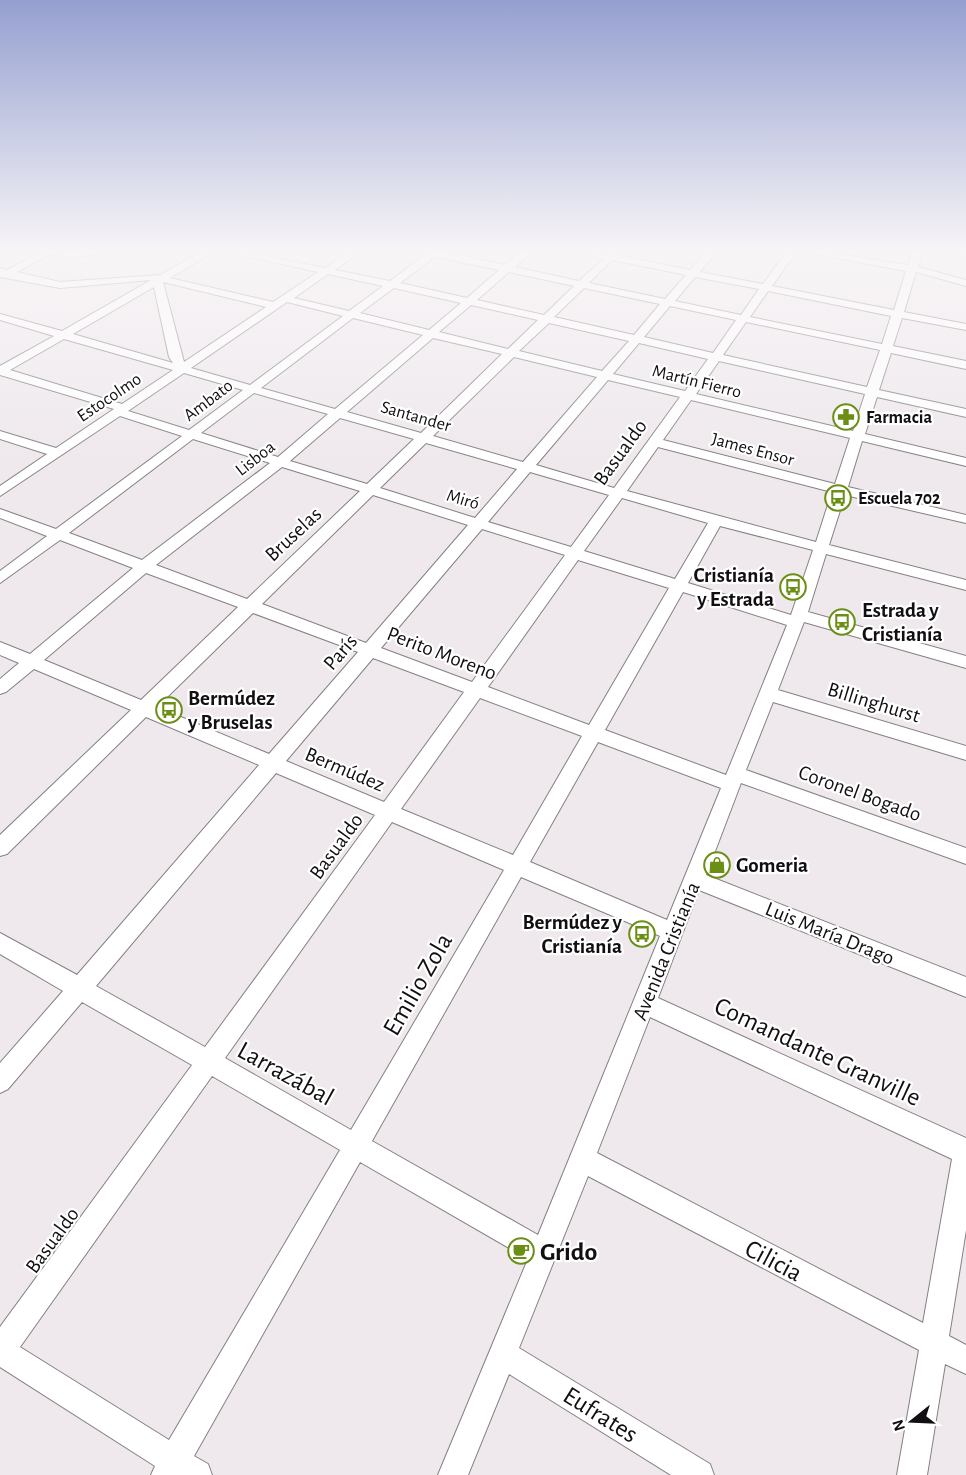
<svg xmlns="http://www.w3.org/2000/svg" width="966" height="1475" viewBox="0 0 966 1475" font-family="'Alegreya Sans',sans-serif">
  <rect width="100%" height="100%" fill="#efe9ed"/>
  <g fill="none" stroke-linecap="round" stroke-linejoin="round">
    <g stroke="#858083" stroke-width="2">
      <path id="minor" d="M 42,251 L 100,251 C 88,259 64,257 50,254 L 17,272 L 60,282 L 160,275 L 203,251 L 215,251 L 170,278 L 273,302 L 318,272 L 222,251 L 240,251 L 325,268 L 350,251 L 361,251 L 335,270 L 390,281 L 425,255 L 417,251 L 441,251 L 505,265 L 522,251 L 533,251 L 515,267 L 579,281 L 603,259 L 574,251 L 608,254 L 611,251 L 621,251 L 617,255 L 690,270 L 707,251 L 717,251 L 700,272 L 763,284 L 787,251 L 797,251 L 772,286 L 894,310 L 906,271 L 799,251 L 820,251 L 908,265 L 913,251 L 923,251 L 918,267 L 966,280 L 966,286 L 916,272 L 904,312 L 966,324 L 966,330 L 902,318 L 893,346 L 966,361 L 966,369 L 891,353 L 879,390 L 966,409 L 966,417 L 877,397 L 865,434 L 966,458 L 966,466 L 862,441 L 848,487 L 966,515 L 966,523 L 845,495 L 829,545 L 966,580 L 966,590 L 826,554 L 808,612 L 966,656 L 966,668 L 804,622 L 778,690 L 966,746 L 966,760 L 773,702 L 746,770 L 966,848 L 966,864 L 741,783 L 706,875 L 966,977 L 966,997 L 699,890 L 658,998 L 966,1138 L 966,1230 L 949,1336 L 966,1345 L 966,1374 L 945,1364 L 927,1475 L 897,1475 L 919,1350 L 588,1176 L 519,1348 L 710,1464 L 714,1475 L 671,1475 L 509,1374 L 468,1475 L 438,1475 L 528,1259 L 360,1162 L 194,1456 L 208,1464 L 212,1475 L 151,1475 L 155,1466 L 0,1367 L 0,1327 L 192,1065 L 82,1002 L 8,1089 L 0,1093 L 0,1063 L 63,991 L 0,954 L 0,933 L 77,975 L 259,765 L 146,717 L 7,854 L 0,856 L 0,835 L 131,710 L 34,669 L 6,692 L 0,694 L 0,679 L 19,663 L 0,655 L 0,642 L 30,654 L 133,568 L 60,540 L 0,583 L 0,571 L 47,536 L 0,518 L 0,509 L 56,529 L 182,436 L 120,416 L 0,496 L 0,486 L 47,454 L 0,439 L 0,431 L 56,448 L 114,409 L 0,375 L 0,366 L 54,336 L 0,320 L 0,314 L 62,331 L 151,280 L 60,288 L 0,277 L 0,268 L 7,270 ZM 435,257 L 499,270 L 467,298 L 400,283 ZM 612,260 L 686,275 L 665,299 L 589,283 ZM 509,272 L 574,286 L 544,315 L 477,300 ZM 328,274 L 383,286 L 349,311 L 294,298 ZM 695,277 L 759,289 L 741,315 L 675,301 ZM 163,282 L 266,307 L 184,362 ZM 154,287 L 169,357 L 173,363 L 73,334 ZM 394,288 L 461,303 L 429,330 L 360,313 ZM 584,288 L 660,304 L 634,335 L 554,317 ZM 768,291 L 891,316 L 882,344 L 750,317 ZM 287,302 L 343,316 L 250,385 L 191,368 ZM 471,305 L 538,320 L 508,349 L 439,332 ZM 670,306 L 736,320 L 713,353 L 644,337 ZM 353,318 L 423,335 L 335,409 L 261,388 ZM 746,322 L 880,350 L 867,387 L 723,355 ZM 549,323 L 629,341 L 602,371 L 519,351 ZM 433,338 L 502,354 L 421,433 L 347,412 ZM 64,339 L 173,370 L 122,404 L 10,370 ZM 639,343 L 708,359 L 685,391 L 613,374 ZM 514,357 L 597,377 L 523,462 L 433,436 ZM 719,361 L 865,394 L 853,431 L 696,394 ZM 184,373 L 243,390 L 189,430 L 128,411 ZM 608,380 L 680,397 L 614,488 L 536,465 ZM 254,393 L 328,414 L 278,457 L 201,433 ZM 691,400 L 850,438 L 835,484 L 663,440 ZM 340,418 L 414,439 L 367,484 L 290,461 ZM 193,439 L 270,463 L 142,560 L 69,533 ZM 426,443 L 517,469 L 475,518 L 380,488 ZM 658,447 L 832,492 L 816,542 L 627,491 ZM 282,467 L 360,491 L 247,599 L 156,565 ZM 530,472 L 609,495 L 571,547 L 488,522 ZM 373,495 L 468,525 L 366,643 L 262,604 ZM 622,498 L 708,523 L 675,579 L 584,551 ZM 720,526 L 813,550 L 791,615 L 688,583 ZM 482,529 L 565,555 L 472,682 L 381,648 ZM 578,560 L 669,588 L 589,725 L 488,687 ZM 146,573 L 238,607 L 141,700 L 44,660 ZM 683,592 L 787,625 L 726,775 L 605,730 ZM 253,613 L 358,652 L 269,754 L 157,707 ZM 373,658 L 464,692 L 384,802 L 286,761 ZM 480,698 L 582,736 L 513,855 L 401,809 ZM 598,742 L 721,788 L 667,920 L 530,862 ZM 276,773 L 375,815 L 205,1047 L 96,986 ZM 392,822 L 504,870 L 351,1130 L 225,1058 ZM 521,877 L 660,936 L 538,1235 L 372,1141 ZM 650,1017 L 952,1159 L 923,1323 L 597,1153 ZM 212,1076 L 340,1150 L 169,1440 L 20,1347 Z"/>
    </g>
    <use href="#minor" fill="#fff" fill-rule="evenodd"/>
  </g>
  <linearGradient id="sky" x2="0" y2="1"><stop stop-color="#95a0d0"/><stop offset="0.55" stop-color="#f8f5f7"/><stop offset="1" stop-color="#f8f5f7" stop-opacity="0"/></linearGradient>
  <rect width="966" height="457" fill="url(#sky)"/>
  <defs>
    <g id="pharmacy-ring" transform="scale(1.35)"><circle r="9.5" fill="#fff" stroke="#6b8e15" stroke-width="1.5"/><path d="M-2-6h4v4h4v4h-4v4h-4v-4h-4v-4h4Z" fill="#6b8e15"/></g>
    <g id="bus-ring" transform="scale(1.35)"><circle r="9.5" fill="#fff" stroke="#6b8e15" stroke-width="1.5"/><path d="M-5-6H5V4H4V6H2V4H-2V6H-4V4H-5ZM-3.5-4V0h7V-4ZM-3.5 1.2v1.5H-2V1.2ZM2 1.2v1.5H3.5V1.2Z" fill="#6b8e15"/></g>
    <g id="shop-ring" transform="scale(1.35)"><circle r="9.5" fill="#fff" stroke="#6b8e15" stroke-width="1.5"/><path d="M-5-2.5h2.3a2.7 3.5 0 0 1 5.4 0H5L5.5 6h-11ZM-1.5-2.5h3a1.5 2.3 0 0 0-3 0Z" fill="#6b8e15"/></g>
    <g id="cafe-ring" transform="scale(1.35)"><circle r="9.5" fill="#fff" stroke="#6b8e15" stroke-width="1.5"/><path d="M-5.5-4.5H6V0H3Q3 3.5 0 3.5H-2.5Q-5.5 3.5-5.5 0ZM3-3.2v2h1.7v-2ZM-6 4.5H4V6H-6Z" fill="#6b8e15"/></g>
  </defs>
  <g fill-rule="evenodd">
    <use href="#pharmacy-ring" x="846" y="417"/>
    <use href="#bus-ring" x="838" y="498"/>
    <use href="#bus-ring" x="793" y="587"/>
    <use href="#bus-ring" x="842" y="622"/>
    <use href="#bus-ring" x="169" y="710"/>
    <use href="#shop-ring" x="717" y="865"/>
    <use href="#bus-ring" x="642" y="934"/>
    <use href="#cafe-ring" x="521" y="1251"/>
  </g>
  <g text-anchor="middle" stroke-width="4.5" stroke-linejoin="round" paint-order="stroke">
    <g font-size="18" fill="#110f11" stroke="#fff">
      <text transform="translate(697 381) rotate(14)" y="6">Martín Fierro</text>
      <text transform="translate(109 397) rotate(-34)" y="6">Estocolmo</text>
      <text transform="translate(208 400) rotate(-37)" y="6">Ambato</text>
      <text transform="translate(416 416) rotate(16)" y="6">Santander</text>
      <text transform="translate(753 449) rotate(15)" y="6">James Ensor</text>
      <text transform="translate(255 458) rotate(-38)" y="6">Lisboa</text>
      <text transform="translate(463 499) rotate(17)" y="6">Miró</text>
    </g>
    <g font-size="18" font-weight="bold" fill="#110f11" stroke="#fff" text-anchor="start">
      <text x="866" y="423">Farmacia</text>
      <text x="858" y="504">Escuela 702</text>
    </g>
    <g font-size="21" fill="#110f11" stroke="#fff">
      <text transform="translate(620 452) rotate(-54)" y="7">Basualdo</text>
      <text transform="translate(293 534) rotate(-43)" y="7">Bruselas</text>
      <text transform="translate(340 652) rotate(-49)" y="7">París</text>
      <text transform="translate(442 653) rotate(21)" y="7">Perito Moreno</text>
      <text transform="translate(874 702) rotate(17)" y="7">Billinghurst</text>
      <text transform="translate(345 769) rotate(23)" y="7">Bermúdez</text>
      <text transform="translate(860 793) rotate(20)" y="7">Coronel Bogado</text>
      <text transform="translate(336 846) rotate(-54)" y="7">Basualdo</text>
      <text transform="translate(830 933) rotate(22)" y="7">Luis María Drago</text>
      <text transform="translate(666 951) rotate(-68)" y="7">Avenida Cristianía</text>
      <text transform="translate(52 1240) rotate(-54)" y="7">Basualdo</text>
    </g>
    <g font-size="21" font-weight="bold" fill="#110f11" stroke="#fff" text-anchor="start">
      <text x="774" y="582" text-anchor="end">Cristianía<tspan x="774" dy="24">y Estrada</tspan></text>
      <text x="862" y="617">Estrada y<tspan x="862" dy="24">Cristianía</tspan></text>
      <text x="188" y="705">Bermúdez<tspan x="188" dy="24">y Bruselas</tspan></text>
      <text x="736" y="872">Gomeria</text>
      <text x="622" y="929" text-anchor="end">Bermúdez y<tspan x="622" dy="24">Cristianía</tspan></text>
    </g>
    <g font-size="26" fill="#110f11" stroke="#fff">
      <text transform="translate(417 984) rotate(-60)" y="9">Emilio Zola</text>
      <text transform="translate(818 1051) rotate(25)" y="9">Comandante Granville</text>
      <text transform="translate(286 1073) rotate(29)" y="9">Larrazábal</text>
      <text transform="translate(774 1260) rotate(28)" y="9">Cilicia</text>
      <text transform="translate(601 1414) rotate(32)" y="9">Eufrates</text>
    </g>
    <g font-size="26" font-weight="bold" fill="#110f11" stroke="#fff" text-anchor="start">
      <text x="540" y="1260">Grido</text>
    </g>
  </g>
  <g transform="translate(912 1421) rotate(252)" stroke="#ffffff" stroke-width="4.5" paint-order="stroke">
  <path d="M0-4.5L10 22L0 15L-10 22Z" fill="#110f11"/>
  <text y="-9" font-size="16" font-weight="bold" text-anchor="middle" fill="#110f11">N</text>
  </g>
</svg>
